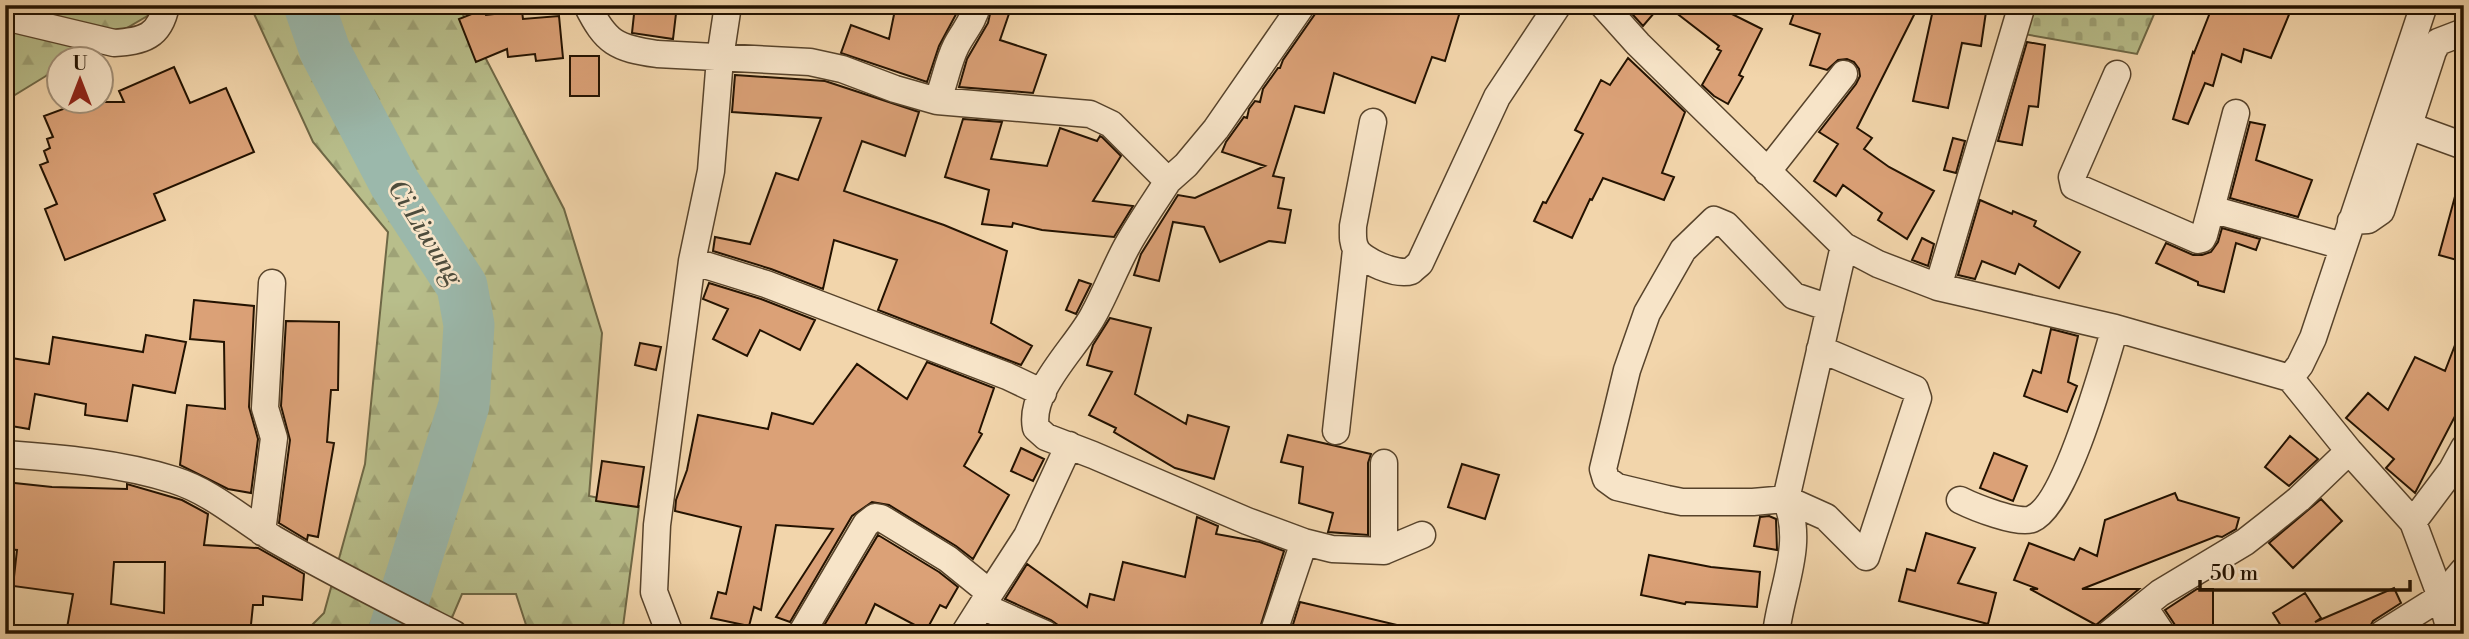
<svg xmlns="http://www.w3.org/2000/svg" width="2469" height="639" viewBox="0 0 2469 639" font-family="'Libre Bodoni',serif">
  <defs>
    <pattern id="forest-firs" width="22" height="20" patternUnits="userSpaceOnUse" patternTransform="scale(1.75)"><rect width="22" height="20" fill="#b8be8b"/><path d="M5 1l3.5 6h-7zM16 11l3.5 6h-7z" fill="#9ea276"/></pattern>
    <pattern id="cemetery-stones" width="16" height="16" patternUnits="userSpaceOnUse" patternTransform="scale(1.75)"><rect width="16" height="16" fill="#b8be8b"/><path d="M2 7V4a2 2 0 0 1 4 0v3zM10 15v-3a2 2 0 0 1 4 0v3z" fill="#9ea276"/></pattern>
  </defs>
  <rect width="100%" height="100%" fill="#f2d5ab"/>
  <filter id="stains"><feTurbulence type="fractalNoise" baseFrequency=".00286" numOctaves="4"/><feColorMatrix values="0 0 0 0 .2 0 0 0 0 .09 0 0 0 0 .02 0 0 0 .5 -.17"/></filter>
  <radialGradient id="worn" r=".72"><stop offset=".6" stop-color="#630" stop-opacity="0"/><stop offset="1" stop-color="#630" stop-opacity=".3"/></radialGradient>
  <path fill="url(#forest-firs)" stroke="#6e6846" stroke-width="2" d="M 5,5 L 166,5 L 74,59 L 60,60 L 59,68 L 5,101 Z
    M 250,5 L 458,5 L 564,209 L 602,333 L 589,496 L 639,506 L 622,634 L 529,634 L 516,594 L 462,594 L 445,634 L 303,634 L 324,613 L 365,464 L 388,232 L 313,142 Z"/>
  <path fill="url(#cemetery-stones)" stroke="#6e6846" stroke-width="2" d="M 2036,5 L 2158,5 L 2137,54 L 2024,34 Z"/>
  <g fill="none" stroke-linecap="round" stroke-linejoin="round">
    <path stroke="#9bb8ab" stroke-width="51" d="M 309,5 L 325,51 L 395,184 L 462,286 L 469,325 L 464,405 L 393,634"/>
  </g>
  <path fill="#dba177" stroke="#231200" stroke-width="2" fill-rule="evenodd" d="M 635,5 L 677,5 L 673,39 L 632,33 Z
    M 896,5 L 961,5 L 939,46 L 927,82 L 841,53 L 851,25 L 889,39 Z
    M 992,5 L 1012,5 L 1000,40 L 1046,55 L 1033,93 L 959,87 L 967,59 L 988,23 Z
    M 1318,5 L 1462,5 L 1445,61 L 1432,57 L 1415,103 L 1334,73 L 1324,113 L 1295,106 L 1273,176 L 1284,178 L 1278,208 L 1291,210 L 1285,243 L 1269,241 L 1220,262 L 1204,227 L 1173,222 L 1159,281 L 1134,275 L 1141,254 L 1178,195 L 1195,198 L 1265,166 L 1222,152 L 1226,142 L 1244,117 L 1247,118 L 1249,109 L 1255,101 L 1260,102 L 1263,89 L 1278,68 L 1280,68 L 1283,60 L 1315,14 Z
    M 1624,5 L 1661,5 L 1643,26 Z
    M 1666,5 L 1714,5 L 1762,29 L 1739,75 L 1743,77 L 1728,104 L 1714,96 L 1702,85 L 1721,51 L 1717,49 L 1719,46 Z
    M 1797,5 L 1919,5 L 1857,128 L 1872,138 L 1864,149 L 1889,167 L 1934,191 L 1907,239 L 1878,220 L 1882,213 L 1843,185 L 1836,196 L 1814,181 L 1838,144 L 1819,132 L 1856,84 L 1860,76 L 1859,69 L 1854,62 L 1847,59 L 1838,60 L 1827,70 L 1810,65 L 1820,34 L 1790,24 Z
    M 1934,5 L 1987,5 L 1981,46 L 1962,43 L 1948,108 L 1913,101 Z
    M 2213,5 L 2293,5 L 2271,58 L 2244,49 L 2241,62 L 2222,54 L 2213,86 L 2205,83 L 2188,124 L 2173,119 L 2193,52 L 2194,53 Z
    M 484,9 L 486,15 L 522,11 L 523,19 L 559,16 L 563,58 L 536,61 L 535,54 L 508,57 L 507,49 L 476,62 L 459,19 Z
    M 2027,42 L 2045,45 L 2038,107 L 2029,106 L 2022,145 L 1998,141 Z
    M 570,56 L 599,56 L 599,96 L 570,96 Z
    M 1628,58 L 1685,112 L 1662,173 L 1674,177 L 1664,200 L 1603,178 L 1592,200 L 1590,199 L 1572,238 L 1534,221 L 1543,202 L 1546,203 L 1583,134 L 1575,130 L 1601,80 L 1610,85 Z
    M 174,67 L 190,103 L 226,88 L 254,152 L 154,194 L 165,220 L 65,260 L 45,209 L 57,204 L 40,165 L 48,162 L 44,151 L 50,148 L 47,139 L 53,137 L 44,116 L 82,102 L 124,102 L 119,91 Z
    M 735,75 L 825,81 L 919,112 L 905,156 L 862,141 L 844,191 L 944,225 L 1007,251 L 991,323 L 1032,346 L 1021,365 L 878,310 L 897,260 L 834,240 L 823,289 L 771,269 L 713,251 L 715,237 L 750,244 L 776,173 L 798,180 L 821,118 L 732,112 Z
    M 963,119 L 1002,122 L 991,159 L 1047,166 L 1060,128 L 1097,141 L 1100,136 L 1102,137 L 1121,156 L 1093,201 L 1133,206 L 1114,237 L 1042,230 L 1013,223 L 1012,227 L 982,224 L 989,190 L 945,177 Z
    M 2250,122 L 2265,125 L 2256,160 L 2312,180 L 2298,217 L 2230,198 Z
    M 1953,138 L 1965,141 L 1956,173 L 1944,170 Z
    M 2457,189 L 2464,190 L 2464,262 L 2439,255 Z
    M 1980,200 L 2012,214 L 2013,211 L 2036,221 L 2034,226 L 2080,252 L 2059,288 L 2019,264 L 2015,274 L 1982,261 L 1975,279 L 1958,275 Z
    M 2222,228 L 2260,239 L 2256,250 L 2236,243 L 2224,292 L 2198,285 L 2198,282 L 2156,263 L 2166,243 L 2193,255 L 2202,255 L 2211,252 L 2218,242 Z
    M 1922,238 L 1934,244 L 1928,266 L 1912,260 Z
    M 1079,280 L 1091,284 L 1076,314 L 1066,310 Z
    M 709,283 L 761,299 L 815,320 L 800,350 L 760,330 L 747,356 L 713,339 L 728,309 L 703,299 Z
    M 194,300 L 254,306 L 249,407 L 258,439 L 251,493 L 228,489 L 180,465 L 187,405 L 225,409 L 224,342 L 190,339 Z
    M 1110,318 L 1151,328 L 1135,394 L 1186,424 L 1188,415 L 1229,427 L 1214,479 L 1175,468 L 1114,432 L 1116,428 L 1089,415 L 1112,372 L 1087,365 L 1093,345 Z
    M 286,321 L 339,322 L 338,390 L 331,390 L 327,442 L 334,443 L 318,537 L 308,535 L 307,540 L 279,523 L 290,440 L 281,406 Z
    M 2462,327 L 2464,327 L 2464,399 L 2415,493 L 2386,468 L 2394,459 L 2346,418 L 2368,393 L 2388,410 L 2415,357 L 2445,371 Z
    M 2051,329 L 2078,336 L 2068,382 L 2077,386 L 2067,412 L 2024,396 L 2033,370 L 2041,373 Z
    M 146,335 L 186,342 L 175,393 L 133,385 L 127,421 L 85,415 L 86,404 L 35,394 L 29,429 L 5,425 L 5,357 L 49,364 L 53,337 L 143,352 Z
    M 640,343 L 661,347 L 656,370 L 635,365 Z
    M 927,362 L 994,388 L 979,432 L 982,434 L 964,466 L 1009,495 L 973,559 L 956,546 L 889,505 L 872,502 L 852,516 L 790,622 L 776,617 L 833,529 L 776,525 L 761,610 L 754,607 L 749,626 L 711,618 L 718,592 L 726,594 L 741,527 L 675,511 L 676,500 L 687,470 L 698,415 L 768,429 L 772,413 L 813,424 L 857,364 L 907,399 Z
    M 1288,435 L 1371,454 L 1368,463 L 1368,535 L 1328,532 L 1333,513 L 1299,503 L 1303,467 L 1281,462 Z
    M 2290,436 L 2318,459 L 2289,486 L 2265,467 Z
    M 1021,448 L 1044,459 L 1033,481 L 1011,471 Z
    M 1994,453 L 2027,466 L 2013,501 L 1980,488 Z
    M 602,461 L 644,467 L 638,507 L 596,501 Z
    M 1462,464 L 1499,475 L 1485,519 L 1448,507 Z
    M 5,482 L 52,487 L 127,489 L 127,484 L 182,500 L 208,514 L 204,545 L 258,548 L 304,574 L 302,600 L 263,596 L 263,605 L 253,605 L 250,634 L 103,634 L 67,628 L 73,594 L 13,586 L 17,550 L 5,549 ZM 114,562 L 165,562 L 164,613 L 111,604 Z
    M 2175,493 L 2178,500 L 2239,518 L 2236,529 L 2222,537 L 2217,536 L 2082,589 L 2139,589 L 2096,625 L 2030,589 L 2038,589 L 2014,580 L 2029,543 L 2074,560 L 2080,548 L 2097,556 L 2105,520 Z
    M 2321,499 L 2342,521 L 2293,568 L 2269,543 Z
    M 1769,516 L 1776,519 L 1777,550 L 1754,546 L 1760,517 Z
    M 1197,517 L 1218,526 L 1216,534 L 1260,542 L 1284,551 L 1258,634 L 1061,634 L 1058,625 L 1051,620 L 1005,599 L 1027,564 L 1087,607 L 1090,594 L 1114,600 L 1123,562 L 1185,577 Z
    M 1926,533 L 1975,548 L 1958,583 L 1996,593 L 1988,624 L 1899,601 L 1907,569 L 1915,571 Z
    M 878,535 L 939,572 L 958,587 L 946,608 L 940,605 L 926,631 L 875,604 L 861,634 L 819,634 Z
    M 1649,555 L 1711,567 L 1760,572 L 1757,607 L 1686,602 L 1685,604 L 1641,595 Z
    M 2394,588 L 2401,603 L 2373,621 L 2366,634 L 2286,634 L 2273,613 L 2305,593 L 2321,618 L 2315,622 Z
    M 2197,589 L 2213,589 L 2213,634 L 2178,634 L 2175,625 L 2165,610 Z
    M 1300,602 L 1397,625 L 1396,634 L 1290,634 Z"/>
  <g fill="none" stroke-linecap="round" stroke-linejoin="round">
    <g stroke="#57432b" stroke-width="29">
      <path id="minor" d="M 587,5 C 606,43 616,48 657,54 L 810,62 L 842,69 L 895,89 L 937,101 L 1090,114 L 1111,124 L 1168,181 L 1186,165 L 1216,129 L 1302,5
        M 1603,5 L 1638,44 L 1844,246 L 1878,264 L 1938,287 L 2115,328 L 2290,378 L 2300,365 L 2313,338 L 2424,5
        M 5,17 L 114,43 C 143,41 160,37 166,5
        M 2117,74 L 2072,177 L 2074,186 L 2198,240 L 2202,239 L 2204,235 L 2211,209
        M 937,101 C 945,83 947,64 956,46 C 963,32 974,21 977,5
        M 2236,113 L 2211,209 L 2343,246
        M 1373,122 L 1353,226 C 1353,234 1352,242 1356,249 C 1362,261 1397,276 1411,271 C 1413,269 1418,265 1420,263 L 1497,97 L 1558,5
        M 2409,126 L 2464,146
        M 1767,172 L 1844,74
        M 1168,181 C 1154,203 1139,224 1127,246 C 1115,268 1106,292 1094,314 C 1078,346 1028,390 1036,428 L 1046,437 L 1093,455 L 1247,521 L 1304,542 L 1332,549 L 1384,551 L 1422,535
        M 2351,221 L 2368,220 L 2381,211 L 2433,51 L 2438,42 L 2464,32
        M 692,261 L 766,284 L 1007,376 L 1043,393
        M 1938,287 L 2022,5
        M 1820,349 L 1915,389 L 1918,398 L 1866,557 L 1826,517 L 1786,499 L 1753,502 L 1682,502 L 1667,499 L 1617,487 L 1606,479 L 1603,469 L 1627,370 L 1647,313 L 1683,250 L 1714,220 L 1726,225 L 1794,296 L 1830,308
        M 2290,378 L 2349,451 L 2413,522 L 2441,597 L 2451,634
        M 1336,431 L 1356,250
        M 5,454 C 61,458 120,463 174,480 C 212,492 241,519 274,539 C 333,573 393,603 454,634
        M 1384,463 L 1384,551
        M 1960,500 C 1974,507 2019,525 2032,519 C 2066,505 2104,365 2115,328
        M 2413,522 L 2452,470 L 2464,448
        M 262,532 L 274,438 L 265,408 L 272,283
        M 990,593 L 1027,536 L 1069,445
        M 982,606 L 1045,634
        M 2144,607 L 2162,634
        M 670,634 L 654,592 L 657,525 L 692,261 L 711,171 L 720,58 L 728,5
        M 801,634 L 866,524 L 875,517 L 881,518 L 948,559 L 990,593 L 964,634
        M 1273,634 L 1304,542
        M 1776,634 C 1781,588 1805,545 1786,499 L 1844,246
        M 2109,634 L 2160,593 L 2245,542 L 2268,524 L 2299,499 L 2349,451
        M 2382,634 L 2441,597 L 2464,570"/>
    </g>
    <use href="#minor" stroke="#f7e4c8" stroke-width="26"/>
  </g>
  <g text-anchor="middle" stroke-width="5" stroke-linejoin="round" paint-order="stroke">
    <g font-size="26" font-style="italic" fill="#4d4c3c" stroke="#f7e4c8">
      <text transform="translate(426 232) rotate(58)" y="9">Ci Liwung</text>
    </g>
  </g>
  <rect width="2469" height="639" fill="none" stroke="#f2d5ab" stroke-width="28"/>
  <rect x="7" y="7" width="2455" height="625" fill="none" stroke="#231200" stroke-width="3.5"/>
  <rect x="14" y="14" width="2441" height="611" fill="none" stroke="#231200" stroke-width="2"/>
  <g transform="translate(80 80)"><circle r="33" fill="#f7e4c8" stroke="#a29078" stroke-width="2"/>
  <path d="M0-5L12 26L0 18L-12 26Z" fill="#8f2418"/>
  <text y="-10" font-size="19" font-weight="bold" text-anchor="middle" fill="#231200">U</text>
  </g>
  <path d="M2200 580v10h210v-10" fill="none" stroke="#231200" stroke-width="3.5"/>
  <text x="2210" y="580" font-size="21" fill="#231200" stroke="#f7e4c8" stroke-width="5" paint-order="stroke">50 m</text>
  <rect width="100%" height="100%" filter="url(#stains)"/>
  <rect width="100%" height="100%" fill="url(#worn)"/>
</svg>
